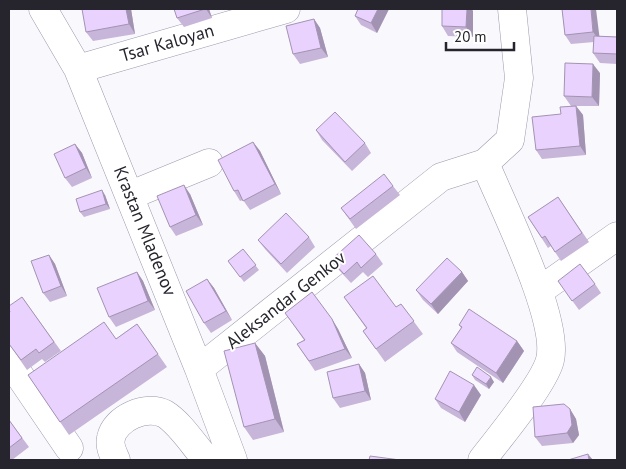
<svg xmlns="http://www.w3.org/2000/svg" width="626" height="469" viewBox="0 0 626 469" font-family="'PT Sans',sans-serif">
  <rect width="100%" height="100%" fill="#f9f9fd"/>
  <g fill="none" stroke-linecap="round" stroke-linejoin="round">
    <g stroke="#9d98ad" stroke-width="29">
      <path id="minor" d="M 43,9 L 78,69 L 199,369 L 233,460
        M 78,69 L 286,9
        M 131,195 L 209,163
        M 539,291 L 617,236
        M 9,360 L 69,448
        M 199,369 L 441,177 L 485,163 L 510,140 L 519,78 L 512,9
        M 116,460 C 113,453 109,446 111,438 C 115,418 147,404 165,414 C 181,424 194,446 207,460
        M 482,460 C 499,438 544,384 550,360 C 560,319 502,205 485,163"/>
    </g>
    <use href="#minor" stroke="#fff" stroke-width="28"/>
  </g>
  <path fill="#c8b5da" d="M 131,9 L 135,34 L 93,41 L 86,32 Z
    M 174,9 L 209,9 L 212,18 L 184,27 L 177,18 Z
    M 358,9 L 389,9 L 377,33 L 361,25 L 355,16 Z
    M 562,9 L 599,36 L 617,37 L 617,64 L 600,63 L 593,53 L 594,42 L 571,44 L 565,35 Z
    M 473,11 L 473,37 L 448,36 L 442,26 Z
    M 314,19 L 320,28 L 328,57 L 300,64 L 293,54 Z
    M 600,73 L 599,106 L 571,106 L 564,96 Z
    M 576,106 L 583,115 L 586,155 L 542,159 L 536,150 L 561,114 Z
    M 316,130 L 365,143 L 371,153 L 352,171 L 322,140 Z
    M 253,142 L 260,151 L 281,194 L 250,210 L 243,200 L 240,201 L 234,191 Z
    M 75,144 L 82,153 L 92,178 L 72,187 L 65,178 Z
    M 393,186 L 400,195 L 356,229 L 341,208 Z
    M 190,194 L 203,225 L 176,236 L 170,227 Z
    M 105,195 L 110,209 L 84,217 L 80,212 Z
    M 558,197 L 589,242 L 561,261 L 551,246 L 548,248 L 528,217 Z
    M 309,237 L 315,247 L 287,273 L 265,249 L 258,240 Z
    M 243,249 L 259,270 L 244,282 L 228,261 Z
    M 376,254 L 383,264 L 368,277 L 363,272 L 351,283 L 338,269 L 331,260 Z
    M 49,255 L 55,264 L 67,296 L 50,302 L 43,293 Z
    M 137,272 L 143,281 L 155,310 L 116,327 L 109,317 Z
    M 462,272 L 468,281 L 438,314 L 423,300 L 416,290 Z
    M 207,279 L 214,288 L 232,320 L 211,333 L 204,323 Z
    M 558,281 L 595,284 L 601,293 L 579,310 Z
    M 22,297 L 61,351 L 45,362 L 42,359 L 27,370 L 9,344 L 10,312 Z
    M 344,297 L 396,307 L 401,304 L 423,334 L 385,362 L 363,331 L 366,328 Z
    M 285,313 L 332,319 L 338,329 L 352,358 L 315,371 L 297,344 L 304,340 Z
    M 137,324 L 167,367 L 69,435 L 28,375 L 116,339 Z
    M 459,325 L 517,341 L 524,351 L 503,383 L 457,352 L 451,343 L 461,328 Z
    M 255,343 L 265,356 L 284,432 L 253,440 L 244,427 Z
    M 359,364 L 365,373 L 371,400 L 340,408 L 333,398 Z
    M 472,375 L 494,382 L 489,389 L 475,380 Z
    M 481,395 L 465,422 L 441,408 L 435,399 Z
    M 570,409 L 576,419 L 579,435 L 573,443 L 542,446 L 535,437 Z
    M 9,420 L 29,447 L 12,460 L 9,460 Z"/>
  <path fill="#a393b2" d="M 126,9 L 131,9 L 135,34 L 129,24 Z
    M 206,9 L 209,9 L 212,18 Z
    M 378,9 L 389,9 L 377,33 L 371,23 Z
    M 467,9 L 472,9 L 473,11 L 473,37 L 466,27 Z
    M 591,9 L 596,9 L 600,41 L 593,32 Z
    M 314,19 L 320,28 L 328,57 L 321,48 Z
    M 593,64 L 600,73 L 599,106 L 592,97 Z
    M 576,106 L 583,115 L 586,155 L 580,146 Z
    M 253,142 L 260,151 L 281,194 L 275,184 Z
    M 75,144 L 82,153 L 92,178 L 86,168 Z
    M 184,185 L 190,194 L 203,225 L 196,215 Z
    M 102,190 L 105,195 L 110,209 L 106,204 Z
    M 49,255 L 55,264 L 67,296 L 61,286 Z
    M 137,272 L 143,281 L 155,310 L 148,301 Z
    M 462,272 L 468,281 L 438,314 L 431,304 Z
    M 207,279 L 214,288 L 232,320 L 226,311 Z
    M 332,319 L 338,329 L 352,358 L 345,349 Z
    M 517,341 L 524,351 L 503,383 L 496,373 Z
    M 255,343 L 265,356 L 284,432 L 275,419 Z
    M 359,364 L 365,373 L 371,400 L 365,391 Z
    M 491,377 L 494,382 L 489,389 L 486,384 Z
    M 474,385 L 481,395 L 465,422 L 459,412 Z
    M 570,409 L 576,419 L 579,435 L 573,443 L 567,433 Z
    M 588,454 L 593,460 L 589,460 Z"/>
  <path fill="#e9d2fe" stroke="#a393b2" d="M 82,9 L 126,9 L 129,24 L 86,32 Z
    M 174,9 L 205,9 L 177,18 Z
    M 358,9 L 378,9 L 371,23 L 355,16 Z
    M 442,9 L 467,9 L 466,27 L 442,26 Z
    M 562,9 L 591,9 L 593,32 L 565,35 Z
    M 314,19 L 321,48 L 293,54 L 286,26 Z
    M 594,36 L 617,37 L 617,54 L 593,53 Z
    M 565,63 L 593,64 L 592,97 L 564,96 Z
    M 576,106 L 580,146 L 536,150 L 532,117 L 561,114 L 560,107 Z
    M 335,112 L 365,143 L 345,162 L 316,130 Z
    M 253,142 L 275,184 L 243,201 L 238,190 L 234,191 L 218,160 Z
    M 75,144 L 86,168 L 65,178 L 54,154 Z
    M 384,174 L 393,186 L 350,219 L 341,208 Z
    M 184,185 L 196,215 L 170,227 L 157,196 Z
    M 102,190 L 106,204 L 80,212 L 76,199 Z
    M 558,197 L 582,233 L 555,252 L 545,236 L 542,238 L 528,217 Z
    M 286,213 L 309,237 L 281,264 L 258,240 Z
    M 359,235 L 376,254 L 361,268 L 357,262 L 344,274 L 331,260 Z
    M 243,249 L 256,265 L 240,277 L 228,261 Z
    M 49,255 L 61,286 L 43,293 L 31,261 Z
    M 447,258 L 462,272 L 431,304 L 416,290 Z
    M 580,264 L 595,284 L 572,301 L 558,281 Z
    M 137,272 L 148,301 L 109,317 L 97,288 Z
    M 373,276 L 396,307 L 401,304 L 414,321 L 376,349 L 363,331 L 367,328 L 344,297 Z
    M 207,279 L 226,311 L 204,323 L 186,291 Z
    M 312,292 L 332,319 L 345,349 L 309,361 L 297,344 L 305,340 L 285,313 Z
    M 22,297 L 54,342 L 39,353 L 36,349 L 21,360 L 9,344 L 9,313 L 10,312 L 9,309 L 9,306 Z
    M 469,309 L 517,341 L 496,373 L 451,343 L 462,327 L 459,325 Z
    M 104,322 L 116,339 L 137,324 L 158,354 L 60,422 L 28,375 Z
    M 255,343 L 275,419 L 244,427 L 224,351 Z
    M 359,364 L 365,391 L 333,398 L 327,372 Z
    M 477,367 L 491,377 L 486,384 L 472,375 Z
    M 450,371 L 474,385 L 459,412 L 435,399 Z
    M 564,404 L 570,409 L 572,425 L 567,433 L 535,437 L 533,407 Z
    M 9,420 L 22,438 L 9,448 Z
    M 588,454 L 589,460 L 568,460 Z
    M 370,456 L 400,460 L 369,460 Z"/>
  <g text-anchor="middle" stroke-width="4" stroke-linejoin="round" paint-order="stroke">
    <g font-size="18" fill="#26252d" stroke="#fff">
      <text transform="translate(167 43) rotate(-16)" y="6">Tsar Kaloyan</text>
      <text transform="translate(145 231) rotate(68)" y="6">Krastan Mladenov</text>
      <text transform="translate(286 300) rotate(-38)" y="6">Aleksandar Genkov</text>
    </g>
  </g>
  <rect width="626" height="469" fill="none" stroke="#26252d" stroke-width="20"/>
  <path d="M446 42v8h68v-8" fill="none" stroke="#26252d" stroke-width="2.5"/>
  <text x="454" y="42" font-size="15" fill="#26252d" stroke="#ffffff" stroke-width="4" paint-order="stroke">20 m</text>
</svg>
